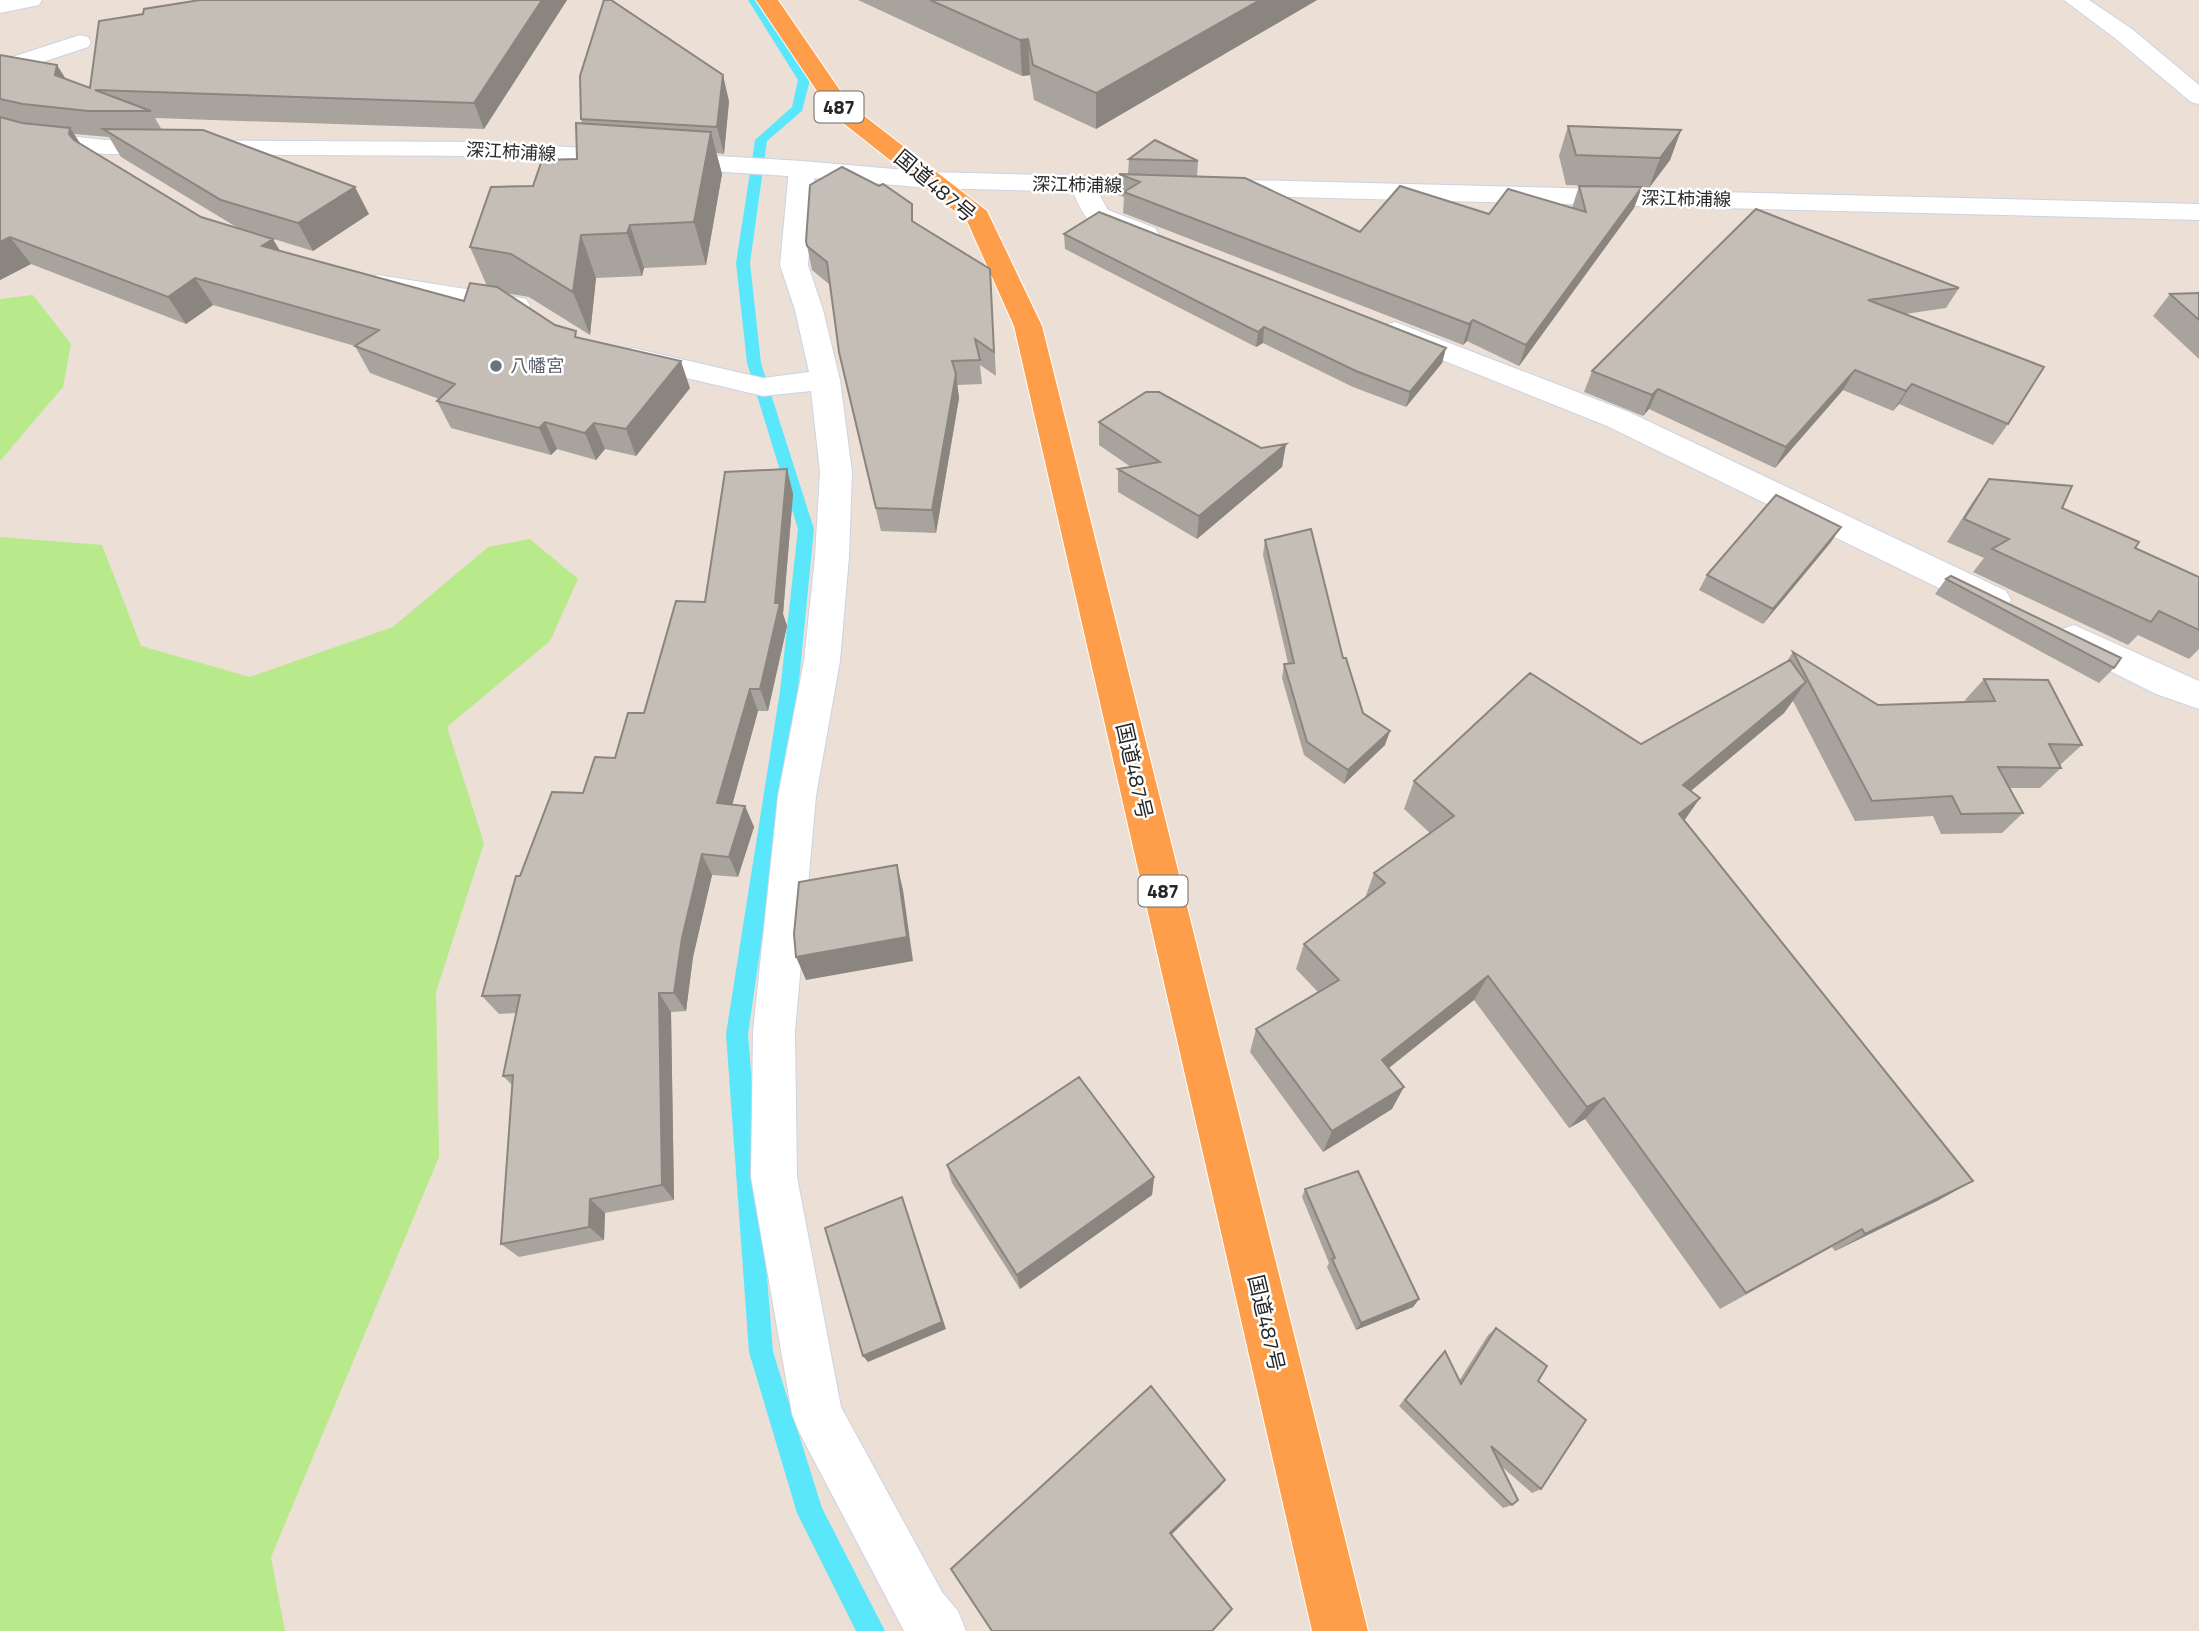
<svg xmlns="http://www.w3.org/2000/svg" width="2199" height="1631" viewBox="0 0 2199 1631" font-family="'Titillium Web','Noto Sans JP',sans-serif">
  <rect width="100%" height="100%" fill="#ecdfd6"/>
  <path fill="#b8e98b" d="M 33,295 L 71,344 L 63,387 L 0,461 L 0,299 Z
    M 0,537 L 102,545 L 141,646 L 250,677 L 393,627 L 488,547 L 530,539 L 578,579 L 550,641 L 447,727 L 484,843 L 436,992 L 439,1157 L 271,1557 L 285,1631 L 0,1631 Z"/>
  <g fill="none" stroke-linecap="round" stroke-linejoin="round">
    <path fill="#5be7fb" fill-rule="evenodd" d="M 748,0 L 758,0 L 810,80 L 802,111 L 767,141 L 750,263 L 761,363 L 814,529 L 798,691 L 748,1034 L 773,1352 L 822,1508 L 885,1631 L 856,1631 L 797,1513 L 749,1352 L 726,1034 L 780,691 L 798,529 L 747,363 L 736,263 L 755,140 L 792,107 L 798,80 Z"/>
    <g stroke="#cbd3e2" stroke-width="2">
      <path id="service" d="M 0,0 L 42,0 L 39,5 L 0,13 Z
        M 80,35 L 88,37 L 91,42 L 88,47 L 0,76 L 0,61 Z"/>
    </g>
    <g stroke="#cbd3e2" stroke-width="2">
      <path id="minor" d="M 2064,0 L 2089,0 L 2132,29 L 2199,85 L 2199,104 L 2191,102 L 2116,39 Z
        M 802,161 L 811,164 L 815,169 L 808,265 L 823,310 L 840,380 L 852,472 L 849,557 L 840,661 L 816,796 L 795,1031 L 797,1177 L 841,1407 L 942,1592 L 958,1611 L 966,1631 L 904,1631 L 799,1432 L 792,1414 L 751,1177 L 753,1031 L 778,796 L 804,661 L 815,557 L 820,472 L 811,391 L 763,396 L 623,363 L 618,357 L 623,351 L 633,348 L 763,378 L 809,372 L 795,310 L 780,265 L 789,169 L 793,164 Z
        M 1082,177 L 1091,180 L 1108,210 L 1155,228 L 1159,234 L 1155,240 C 1142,243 1098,229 1088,219 C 1080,211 1075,195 1069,185 L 1073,180 Z
        M 378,275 L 516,297 L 526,299 L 530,305 L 526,311 L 516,313 L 368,289 L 364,283 L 368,277 Z
        M 1395,322 L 1629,412 L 2006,591 L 2011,600 L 2006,609 L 1994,612 L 1982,609 L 1607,426 L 1385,337 L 1381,331 L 1385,325 Z
        M 2074,625 L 2199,681 L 2199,709 L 2156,694 L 2062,647 L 2057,638 L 2062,629 Z"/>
    </g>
    <g stroke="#cbd3e2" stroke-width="2">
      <path id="secondary" d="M 0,124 L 41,133 L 105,140 L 483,142 L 802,161 L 929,172 L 2199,204 L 2199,220 L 929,188 L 802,177 L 483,156 L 105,154 L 41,147 L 0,138 Z"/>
    </g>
    <g stroke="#fff" stroke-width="2">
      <path id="trunk" d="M 756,0 L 778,0 L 850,105 L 987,211 L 1042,326 L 1368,1631 L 1312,1631 L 1014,326 L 967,221 L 833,115 Z"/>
    </g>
    <use href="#service" fill="#fff" fill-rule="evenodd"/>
    <use href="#minor" fill="#fff" fill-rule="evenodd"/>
    <use href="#secondary" fill="#fff" fill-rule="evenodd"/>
    <use href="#trunk" fill="#ff9e4a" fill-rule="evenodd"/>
  </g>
  <path fill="#a9a39d" d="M 200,0 L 567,0 L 484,129 L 155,118 L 162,130 L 369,214 L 313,251 L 238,228 L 121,157 L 109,137 L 74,134 L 80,144 L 201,217 L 280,251 L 464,301 L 487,286 L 470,247 L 533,186 L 577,159 L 582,123 L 581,119 L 729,101 L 724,154 L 716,153 L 722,174 L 706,265 L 644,268 L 642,276 L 596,278 L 590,335 L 529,297 L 505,293 L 555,325 L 579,338 L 690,388 L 636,456 L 605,449 L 596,460 L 557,449 L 551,455 L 451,428 L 437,401 L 439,399 L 370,373 L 355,346 L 213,305 L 186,324 L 31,264 L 0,280 L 0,55 L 90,88 L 143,14 Z
    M 858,0 L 1317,0 L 1096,129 L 1034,100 L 1030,75 L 1022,76 Z
    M 1568,126 L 1681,130 L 1670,160 L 1649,188 L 1566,185 L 1559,156 Z
    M 1129,159 L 1198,161 L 1197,176 L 1128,174 Z
    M 1119,174 L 1360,232 L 1489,214 L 1572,208 L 1579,186 L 1642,187 L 1634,208 L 1519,366 L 1467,341 L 1463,345 L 1123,213 L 1124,197 L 1118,195 Z
    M 879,186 L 915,223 L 990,269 L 996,376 L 980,365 L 982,384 L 957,385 L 959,398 L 936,533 L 881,531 L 844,376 L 839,352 L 830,285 L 812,270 L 806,241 Z
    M 1756,209 L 1959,288 L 1946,308 L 1905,314 L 2008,424 L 1993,445 L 1899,404 L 1893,411 L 1843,390 L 1775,468 L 1649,409 L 1643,416 L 1584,392 L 1592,371 Z
    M 1064,234 L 1446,348 L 1442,363 L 1406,407 L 1353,387 L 1263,343 L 1256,347 L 1065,249 Z
    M 2199,293 L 2199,359 L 2153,316 L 2170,294 Z
    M 1099,422 L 1261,448 L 1286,444 L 1282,467 L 1197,539 L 1118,492 L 1118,469 L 1131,467 L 1099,445 Z
    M 787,469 L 793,494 L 783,614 L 787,626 L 768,711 L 758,711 L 732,805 L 745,806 L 754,827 L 738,877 L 712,875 L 693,957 L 686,1011 L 671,1012 L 674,1200 L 605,1213 L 604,1240 L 519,1257 L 501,1244 L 512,1085 L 503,1076 L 516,1013 L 499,1014 L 482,996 L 520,876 L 583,793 L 615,758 L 644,713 L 705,602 Z
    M 1989,479 L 2062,508 L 2135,548 L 2199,577 L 2199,649 L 2189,659 L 2138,635 L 2128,645 L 1973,572 L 1984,558 L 1947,542 L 1972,503 Z
    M 1265,540 L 1343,658 L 1363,713 L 1385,745 L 1344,784 L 1304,755 L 1282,678 L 1284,664 L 1288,663 L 1263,555 Z
    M 1831,542 L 1763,624 L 1699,590 L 1707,575 Z
    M 1946,579 L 2114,668 L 2099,683 L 1935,594 Z
    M 1793,652 L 1878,705 L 1966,702 L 1965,700 L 1984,679 L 2082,745 L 2060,765 L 2061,768 L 2040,788 L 2009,788 L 2023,813 L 2002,833 L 1941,834 L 1933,816 L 1855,821 L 1793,701 L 1784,713 L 1691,791 L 1700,798 L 1684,821 L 1939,1200 L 1835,1251 L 1832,1247 L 1720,1309 L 1585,1119 L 1569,1128 L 1474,1000 L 1389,1068 L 1392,1109 L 1323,1152 L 1250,1052 L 1256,1029 L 1318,992 L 1296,969 L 1304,944 L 1365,898 L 1374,873 L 1430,833 L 1404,809 L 1414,781 L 1641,744 L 1787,661 Z
    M 947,1165 L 1154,1177 L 1152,1195 L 1020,1289 L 952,1183 Z
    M 1305,1189 L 1419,1299 L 1413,1307 L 1356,1330 L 1327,1267 L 1329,1263 L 1302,1197 Z
    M 1496,1328 L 1538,1381 L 1541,1489 L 1532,1493 L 1501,1466 L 1512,1505 L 1503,1508 L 1399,1406 L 1438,1358 L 1445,1351 L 1459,1381 L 1488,1335 Z"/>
  <path fill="#8a857f" d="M 542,0 L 567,0 L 484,129 L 474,103 Z
    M 1260,0 L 1317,0 L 1096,129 L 1096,93 Z
    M 1028,39 L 1030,75 L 1022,76 L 1020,40 Z
    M 57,65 L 74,92 L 55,75 Z
    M 723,75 L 729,101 L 724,154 L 717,127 Z
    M 70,128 L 88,155 L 69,134 Z
    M 1681,130 L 1670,160 L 1649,188 L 1660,158 Z
    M 711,132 L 722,174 L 706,265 L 694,222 Z
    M 355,187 L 369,214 L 313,251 L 298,223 Z
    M 1642,187 L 1634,208 L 1519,366 L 1526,345 Z
    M 630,225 L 644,268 L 642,276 L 627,233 Z
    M 581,235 L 596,278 L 590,335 L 573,292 Z
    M 10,237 L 31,264 L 0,280 L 0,242 Z
    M 273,239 L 289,266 L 262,246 Z
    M 195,278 L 213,305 L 186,324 L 168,297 Z
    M 1473,320 L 1467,341 L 1463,345 L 1469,324 Z
    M 1264,327 L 1263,343 L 1256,347 L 1258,332 Z
    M 1446,348 L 1442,363 L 1406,407 L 1410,392 Z
    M 681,361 L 690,388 L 636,456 L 626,429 Z
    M 1855,370 L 1843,390 L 1775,468 L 1786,447 Z
    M 956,374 L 959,398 L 936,533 L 932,510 Z
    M 1912,384 L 1899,404 L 1893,411 L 1906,391 Z
    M 1658,389 L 1649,409 L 1643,416 L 1652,395 Z
    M 545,422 L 557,449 L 551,455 L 539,428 Z
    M 594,423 L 605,449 L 596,460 L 585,433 Z
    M 1286,444 L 1282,467 L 1197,539 L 1199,516 Z
    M 787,469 L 793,494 L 783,614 L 787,626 L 768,711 L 760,689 L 775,603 Z
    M 1841,527 L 1831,542 L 1763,624 L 1773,609 Z
    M 1806,682 L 1784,713 L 1664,813 L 1683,785 Z
    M 750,689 L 758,711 L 727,824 L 717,803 Z
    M 1390,731 L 1385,745 L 1344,784 L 1348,770 Z
    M 1700,798 L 1680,826 L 1679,814 Z
    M 745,806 L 754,827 L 738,877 L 729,857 Z
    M 702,854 L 712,875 L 693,957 L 686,1011 L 674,993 L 682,938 Z
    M 897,865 L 903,890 L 913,961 L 806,980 L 796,957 Z
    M 1488,976 L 1474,1000 L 1371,1082 L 1382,1060 Z
    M 659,993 L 671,1012 L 674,1200 L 662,1185 Z
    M 1404,1087 L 1392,1109 L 1323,1152 L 1332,1131 Z
    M 1604,1098 L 1585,1119 L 1569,1128 L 1587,1107 Z
    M 1154,1177 L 1152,1195 L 1020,1289 L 1017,1275 Z
    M 1973,1181 L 1939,1200 L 1835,1251 L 1865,1234 Z
    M 902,1197 L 946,1329 L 868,1362 L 863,1356 Z
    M 590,1199 L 605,1213 L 604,1240 L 589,1227 Z
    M 1419,1299 L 1413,1307 L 1356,1330 L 1361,1323 Z
    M 1225,1480 L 1220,1487 L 1167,1539 L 1170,1533 Z"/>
  <path fill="#c5beb6" stroke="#8a857f" stroke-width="2" d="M 200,0 L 542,0 L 474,103 L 95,90 L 151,111 L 88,111 L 23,104 L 0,99 L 0,55 L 57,65 L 55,75 L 90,88 L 99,21 L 143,14 L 144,9 Z
    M 604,0 L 611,0 L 723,75 L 717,127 L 581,119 L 580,76 Z
    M 930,0 L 1260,0 L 1096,93 L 1033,65 L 1028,39 L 1020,40 Z
    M 0,117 L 22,123 L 70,128 L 69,134 L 74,140 L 201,217 L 273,239 L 262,246 L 464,301 L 470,283 L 497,287 L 555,325 L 576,331 L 575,337 L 681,361 L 626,429 L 594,423 L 585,433 L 545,422 L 539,428 L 437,401 L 455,384 L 355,346 L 379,330 L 195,278 L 168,297 L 10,237 L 0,242 Z
    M 576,123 L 711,132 L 694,222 L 630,225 L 627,233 L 581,235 L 573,292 L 511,254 L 470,247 L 491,187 L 533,186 L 542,160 L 577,159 Z
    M 1568,126 L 1681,130 L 1660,158 L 1576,155 Z
    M 103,129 L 203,130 L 355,187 L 298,223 L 221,200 Z
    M 1155,140 L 1198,161 L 1129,159 Z
    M 842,167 L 879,186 L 883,184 L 912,204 L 912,221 L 990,269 L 994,352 L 975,339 L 980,360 L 952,361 L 956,374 L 932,510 L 876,508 L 839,352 L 827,262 L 807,246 L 806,241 L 810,185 Z
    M 1119,174 L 1245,178 L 1360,232 L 1400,186 L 1489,214 L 1508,189 L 1586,212 L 1579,186 L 1642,187 L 1526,345 L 1473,320 L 1469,324 L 1124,192 L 1140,182 Z
    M 1756,209 L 1959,288 L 1868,300 L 2044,367 L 2008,424 L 1912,384 L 1906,391 L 1855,370 L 1786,447 L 1658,389 L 1652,395 L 1592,371 Z
    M 1099,212 L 1446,348 L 1410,392 L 1356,371 L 1264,327 L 1258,332 L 1064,234 Z
    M 2199,293 L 2199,320 L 2170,294 Z
    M 1146,392 L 1159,392 L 1261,448 L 1286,444 L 1199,516 L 1118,469 L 1160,462 L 1099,422 Z
    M 787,469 L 775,603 L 780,603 L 760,689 L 750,689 L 717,803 L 745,806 L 729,857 L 702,854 L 682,938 L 674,993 L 659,993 L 662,1185 L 590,1199 L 589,1227 L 501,1244 L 513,1075 L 503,1076 L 520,995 L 482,996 L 516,876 L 520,876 L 552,792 L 583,793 L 595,757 L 615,758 L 628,713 L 644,713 L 676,601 L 705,602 L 725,472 Z
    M 1989,479 L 2072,486 L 2062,508 L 2139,542 L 2135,548 L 2199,577 L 2199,630 L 2159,611 L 2151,622 L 1992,549 L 2009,539 L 1964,519 Z
    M 1776,495 L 1841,527 L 1773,609 L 1707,575 Z
    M 1311,529 L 1343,658 L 1346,658 L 1363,713 L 1390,731 L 1348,770 L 1307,742 L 1284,664 L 1294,663 L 1265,540 Z
    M 1951,576 L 2121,658 L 2114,668 L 1946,579 Z
    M 1793,652 L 1878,705 L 1995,701 L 1984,679 L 2048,680 L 2082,745 L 2049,744 L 2061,768 L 1998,767 L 2023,813 L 1961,814 L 1952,796 L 1872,801 Z
    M 1790,660 L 1806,682 L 1683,785 L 1700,798 L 1679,814 L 1973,1181 L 1865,1234 L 1862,1229 L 1746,1293 L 1604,1098 L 1587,1107 L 1488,976 L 1382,1060 L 1404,1087 L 1332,1131 L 1256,1029 L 1339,980 L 1304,944 L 1385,883 L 1374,873 L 1454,816 L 1414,781 L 1530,673 L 1641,744 Z
    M 897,865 L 907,937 L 796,957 L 794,934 L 799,882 Z
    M 1079,1077 L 1154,1177 L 1017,1275 L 947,1165 Z
    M 1358,1171 L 1419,1299 L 1361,1323 L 1332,1259 L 1335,1258 L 1305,1189 Z
    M 902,1197 L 942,1322 L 863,1356 L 825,1228 Z
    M 1496,1328 L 1547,1366 L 1538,1381 L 1586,1420 L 1541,1489 L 1491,1446 L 1518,1500 L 1512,1505 L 1405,1400 L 1445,1351 L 1461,1384 Z
    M 1151,1386 L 1225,1480 L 1170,1533 L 1232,1609 L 1212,1631 L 992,1631 L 951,1569 Z"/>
  <circle fill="#6b7280" stroke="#fff" stroke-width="2.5" cx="496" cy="366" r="7"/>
  <g text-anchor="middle" stroke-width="5" stroke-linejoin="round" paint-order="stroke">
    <g font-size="18" fill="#272727" stroke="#fff">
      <text transform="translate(511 152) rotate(3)" y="6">深江柿浦線</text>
      <text transform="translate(1077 185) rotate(1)" y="6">深江柿浦線</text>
      <text transform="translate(1686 199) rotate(1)" y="6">深江柿浦線</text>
    </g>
    <g font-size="18" fill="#5b616d" stroke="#fff" text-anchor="start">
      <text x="510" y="372">八幡宮</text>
    </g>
    <g fill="#fff" stroke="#686868" stroke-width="2">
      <rect x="814.5" y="91.5" width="49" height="31" rx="5"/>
      <rect x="1138.5" y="875.5" width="49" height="31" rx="5"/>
    </g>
    <g font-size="19" font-weight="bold" fill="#272727">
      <text x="839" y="114">487</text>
      <text x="1163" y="898">487</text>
    </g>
    <g font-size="21" fill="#272727" stroke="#fff">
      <text transform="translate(935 186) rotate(40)" y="7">国道487号</text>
      <text transform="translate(1134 771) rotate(77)" y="7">国道487号</text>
      <text transform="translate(1266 1323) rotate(77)" y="7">国道487号</text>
    </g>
  </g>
</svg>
